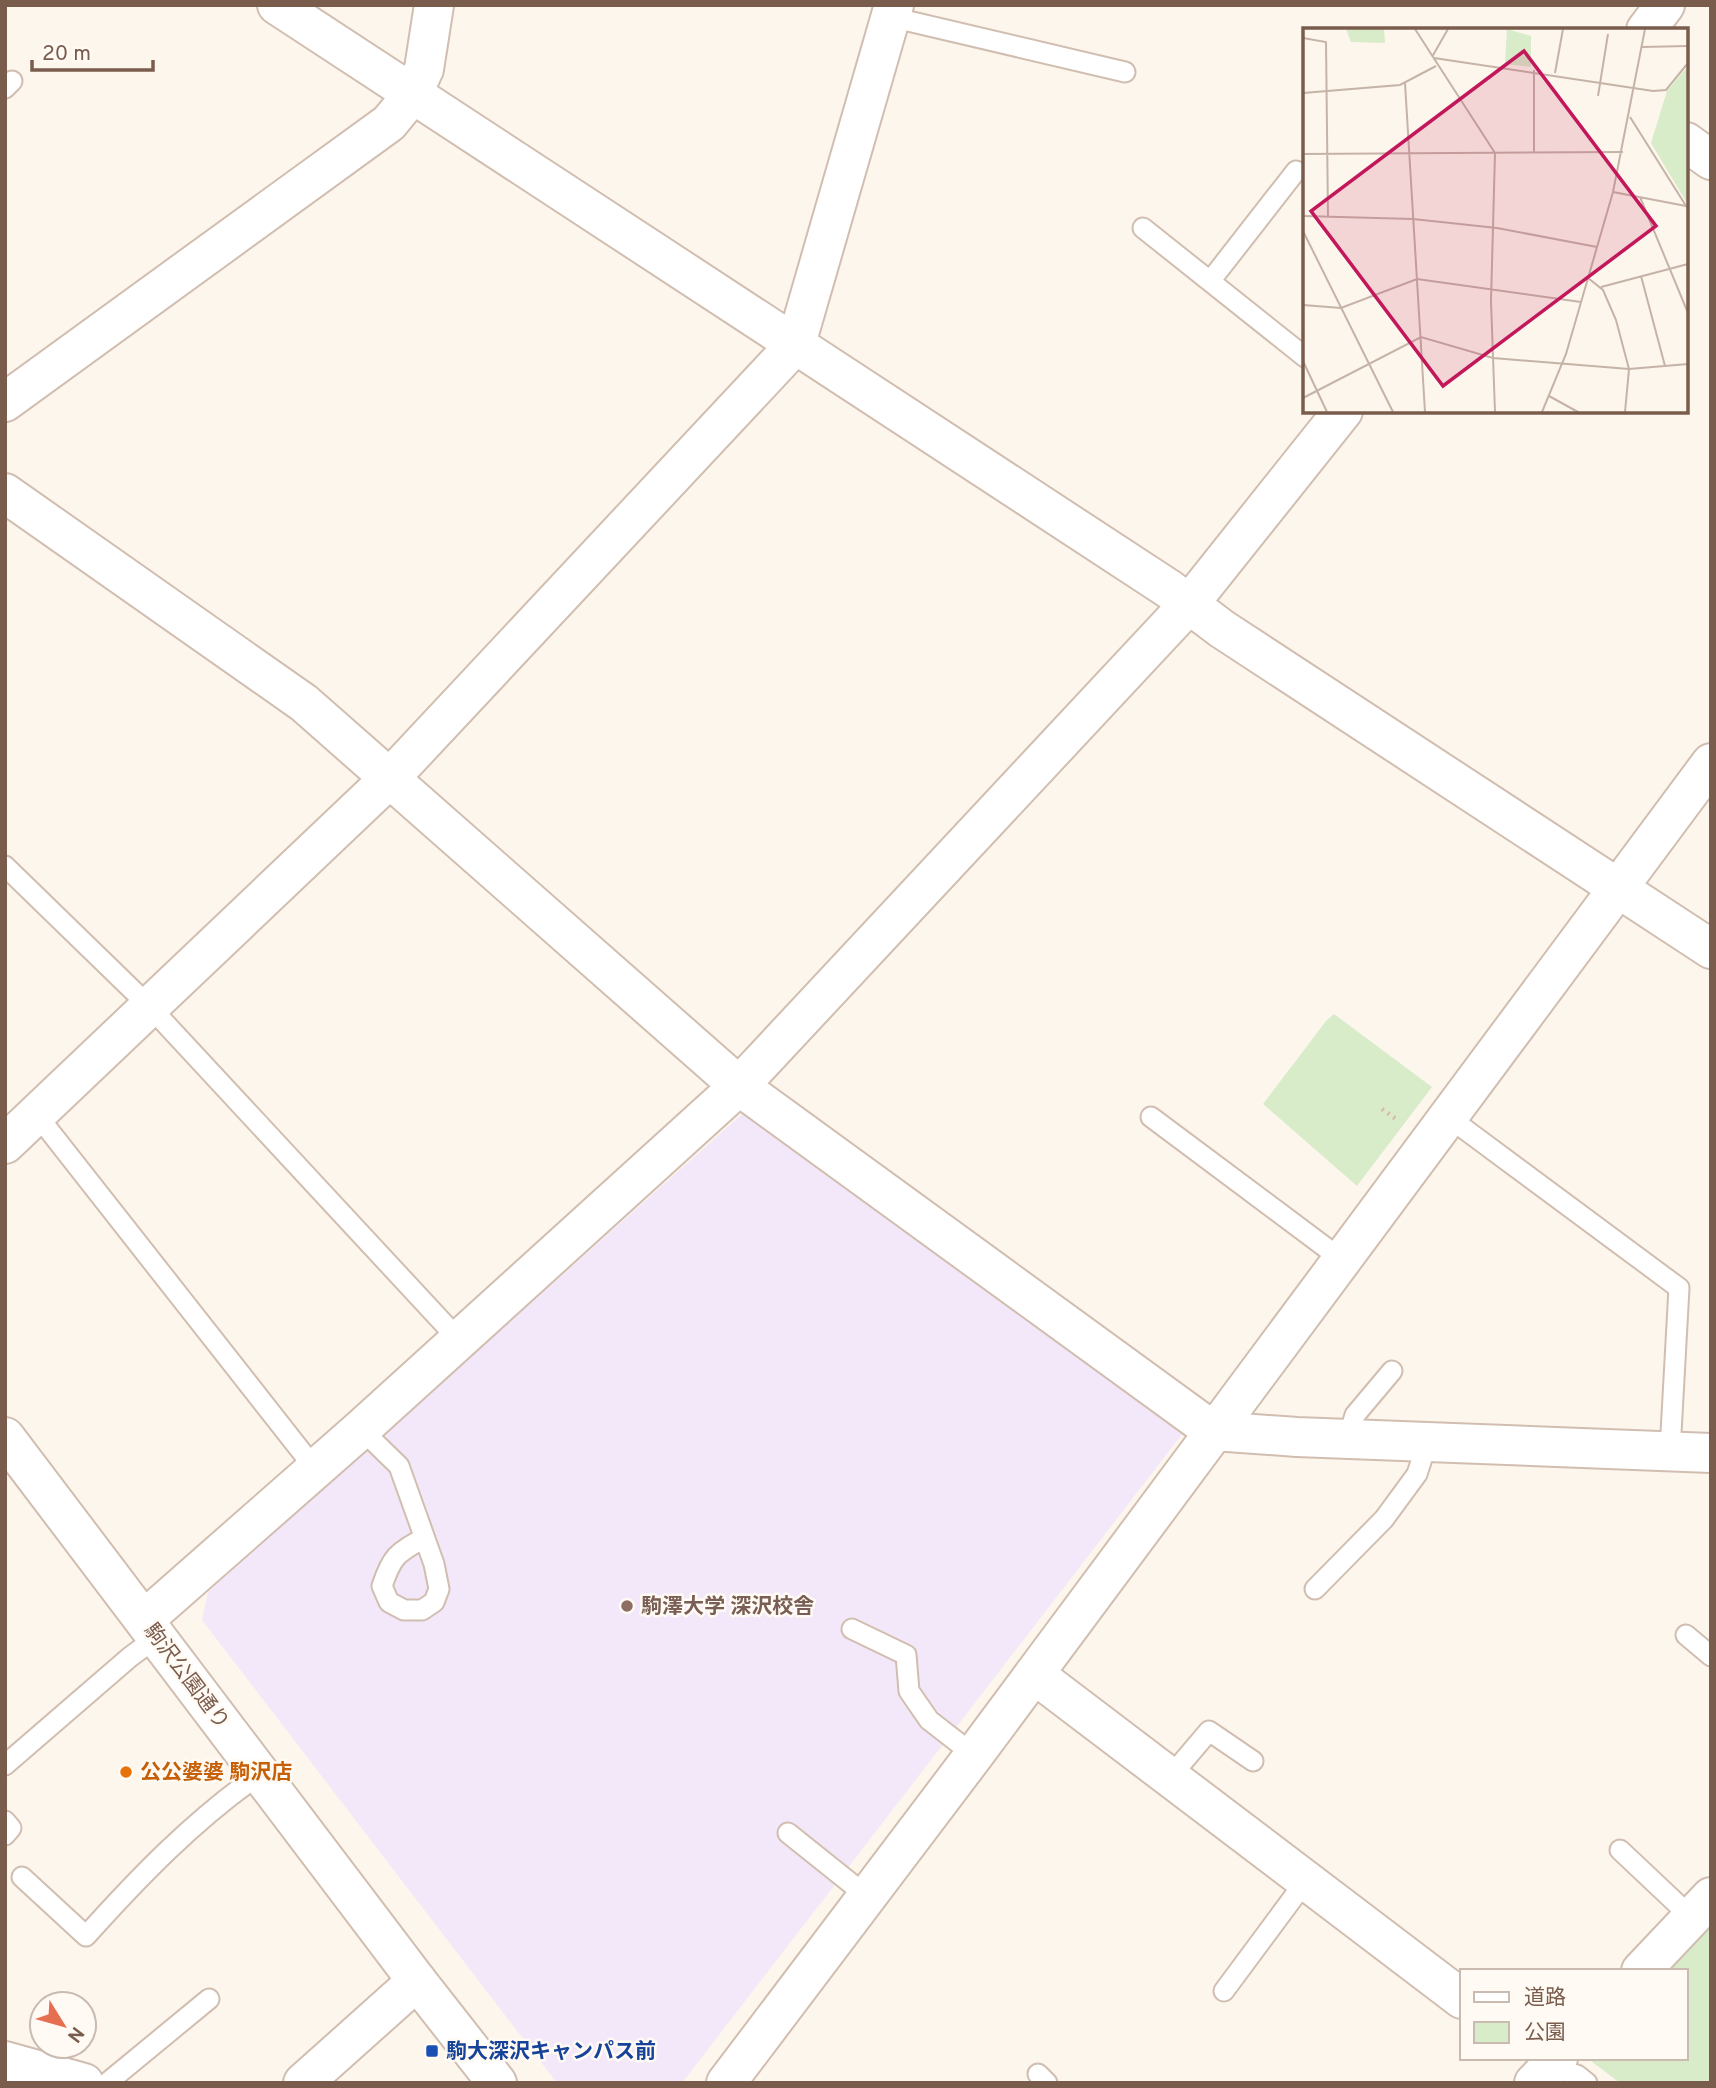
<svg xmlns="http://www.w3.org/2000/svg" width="1716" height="2088" viewBox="0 0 1716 2088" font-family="Overpass,'Noto Sans JP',sans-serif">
  <rect width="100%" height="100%" fill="#fdf6ec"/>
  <path fill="#f3e8fa" d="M 750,1107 L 1183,1433 L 682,2083 L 557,2083 L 202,1620 L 208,1592 Z"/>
  <path fill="#d8ecc9" d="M 1334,1014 L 1432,1087 L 1357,1186 L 1263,1104 L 1326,1021 Z
    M 1711,1926 L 1711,2083 L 1620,2083 L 1587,2058 L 1686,2058 L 1686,1971 L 1666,1971 Z"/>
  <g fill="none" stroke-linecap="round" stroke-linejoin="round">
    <g stroke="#d1beb0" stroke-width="23">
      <path id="service" d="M 891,17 L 1125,72
        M 5,88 L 12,81
        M 1143,228 L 1305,357
        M 1211,280 L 1296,171
        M 5,866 L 150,1007 L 460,1341
        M 37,1115 L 316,1470
        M 1447,1116 L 1679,1288 L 1670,1451
        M 1151,1117 L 1341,1259
        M 361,1429 L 399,1466 L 434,1564 L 439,1589 L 434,1602 L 422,1610 L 404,1610 L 389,1602 L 382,1586 C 392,1556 397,1553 424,1538
        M 1348,1438 L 1355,1415 L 1392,1371
        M 1315,1589 L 1384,1519 L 1417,1474 L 1428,1440
        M 852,1629 L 906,1655 L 909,1691 L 929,1720 L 974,1755
        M 1686,1635 L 1711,1656
        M 5,1765 L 130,1657 L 157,1637
        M 1170,1777 L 1209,1731 L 1253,1761
        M 5,1821 L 11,1828 L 5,1835
        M 788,1833 L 868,1897
        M 1620,1850 L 1691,1917
        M 22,1877 L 86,1936 C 139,1877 194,1820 260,1774
        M 1224,1991 L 1307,1879
        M 1550,2067 L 1577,2075 L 1587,2083
        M 1038,2074 L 1047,2083
        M 107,2083 L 209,1999"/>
    </g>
    <g stroke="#d1beb0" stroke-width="42">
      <path id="minor" d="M 277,5 L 1169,589 L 1222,629 L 1711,949
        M 1646,30 L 1665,5
        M 1686,142 L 1711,160
        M 5,402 L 389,123 L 412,95 L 424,69 L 434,5
        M 5,493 L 304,703 L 739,1086 L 1213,1431 L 1297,1437 L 1711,1453
        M 5,1144 L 389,779 L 796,344 L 894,5
        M 145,1619 L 361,1429 L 739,1086 L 1190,603 L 1343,411
        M 1034,1674 L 1462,1999
        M 1641,1971 L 1711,1897
        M 5,2061 L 84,2083
        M 303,2083 L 417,1981
        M 726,2083 L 974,1755 L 1711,763
        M 1534,2083 L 1558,2058"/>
    </g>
    <g stroke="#d1beb0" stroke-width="42">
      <path id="tertiary" d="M 5,1437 L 417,1981 L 497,2083"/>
    </g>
    <path stroke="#d9b8a5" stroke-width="4.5" stroke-dasharray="2 5" stroke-linecap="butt" d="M 1382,1109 L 1396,1119"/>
    <use href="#service" stroke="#fff" stroke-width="19"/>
    <use href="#minor" stroke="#fff" stroke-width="38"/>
    <use href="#tertiary" stroke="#fff" stroke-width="38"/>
  </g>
  <circle fill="#8d6e63" stroke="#fffaf3" stroke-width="2.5" cx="627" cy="1606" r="7"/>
  <circle fill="#e8710a" stroke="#fffaf3" stroke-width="2.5" cx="126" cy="1772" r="7"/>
  <rect fill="#1a4fb4" stroke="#fffaf3" stroke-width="2.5" x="425" y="2044" width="14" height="14" rx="3.5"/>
  <g text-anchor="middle" stroke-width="5" stroke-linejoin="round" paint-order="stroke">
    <g font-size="21" font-weight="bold" fill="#785e54" stroke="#fffaf3" text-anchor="start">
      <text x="641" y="1613">駒澤大学 深沢校舎</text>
    </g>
    <g font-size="21" fill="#7a5c4d" stroke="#fffaf3">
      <text transform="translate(187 1676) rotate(53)" y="7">駒沢公園通り</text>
    </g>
    <g font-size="21" font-weight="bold" fill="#c56008" stroke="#fffaf3" text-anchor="start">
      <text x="140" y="1779">公公婆婆 駒沢店</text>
    </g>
    <g font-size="21" font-weight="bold" fill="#164399" stroke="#fffaf3" text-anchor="start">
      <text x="446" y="2058">駒大深沢キャンパス前</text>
    </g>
  </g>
  <g transform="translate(1303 28)">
    <rect width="385" height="385" fill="#fdf6ec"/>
    <path d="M 43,1 L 81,1 L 82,15 L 48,14 ZM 204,1 L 228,8 L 228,39 L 202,36 ZM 385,38 L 385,177 L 348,115 L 364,63 Z" fill="#d8ecc9"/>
    <path fill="none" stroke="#c5b3a7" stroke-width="2" d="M 112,1 L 192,125 L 188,273 L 192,384M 0,10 L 23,14 L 25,188M 339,19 L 385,18M 129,29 L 145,1M 131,30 L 350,63 L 363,62 L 385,35M 252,45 L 260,1M 102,55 L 122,384M 0,65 L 97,57 L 133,38M 295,68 L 305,6M 327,89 L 385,181M 231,124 L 231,42M 0,126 L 320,124M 310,164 L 383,178M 337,169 L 385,285M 0,188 L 110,191 L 194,200 L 294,219M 0,203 L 90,384M 338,248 L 362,338M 285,250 L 300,262 L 313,292 L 326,341 L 322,384M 298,259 L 385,236M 0,277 L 38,280 L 114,251 L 278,274M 0,333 L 24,384M 246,368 L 275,384M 0,370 L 118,309 L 190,330 L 326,341 L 385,336M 239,384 L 263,326 L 310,164 L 342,1"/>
    <path fill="#c2185b" fill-opacity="0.15" stroke="#c2185b" stroke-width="3.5" d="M 221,23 L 353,198 L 140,358 L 8,183 Z"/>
    <rect width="385" height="385" fill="none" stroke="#7a5c4d" stroke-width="3.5"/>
  </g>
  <rect width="1716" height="2088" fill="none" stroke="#7a5c4d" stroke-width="14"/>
  <rect x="1460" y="1969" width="228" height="91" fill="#fffaf3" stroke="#cabbb1" stroke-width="2"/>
  <rect x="1474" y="1992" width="35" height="10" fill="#ffffff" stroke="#cabbb1" stroke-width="2"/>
  <text x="1524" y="2004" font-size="21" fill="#7a5c4d">道路</text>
  <rect x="1474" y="2022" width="35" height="21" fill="#d8ecc9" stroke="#cabbb1" stroke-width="2"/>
  <text x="1524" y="2039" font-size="21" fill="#7a5c4d">公園</text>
  <g transform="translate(63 2025) rotate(127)"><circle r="33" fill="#fffaf3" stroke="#cabbb1" stroke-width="2"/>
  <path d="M0-5L12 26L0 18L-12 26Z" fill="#e76f51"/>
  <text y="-10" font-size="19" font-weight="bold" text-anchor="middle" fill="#7a5c4d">N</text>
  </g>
  <path d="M32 60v10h121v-10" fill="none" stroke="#7a5c4d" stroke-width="3.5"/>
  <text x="42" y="60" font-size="21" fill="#7a5c4d" stroke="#fffaf3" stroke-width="5" paint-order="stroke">20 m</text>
</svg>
